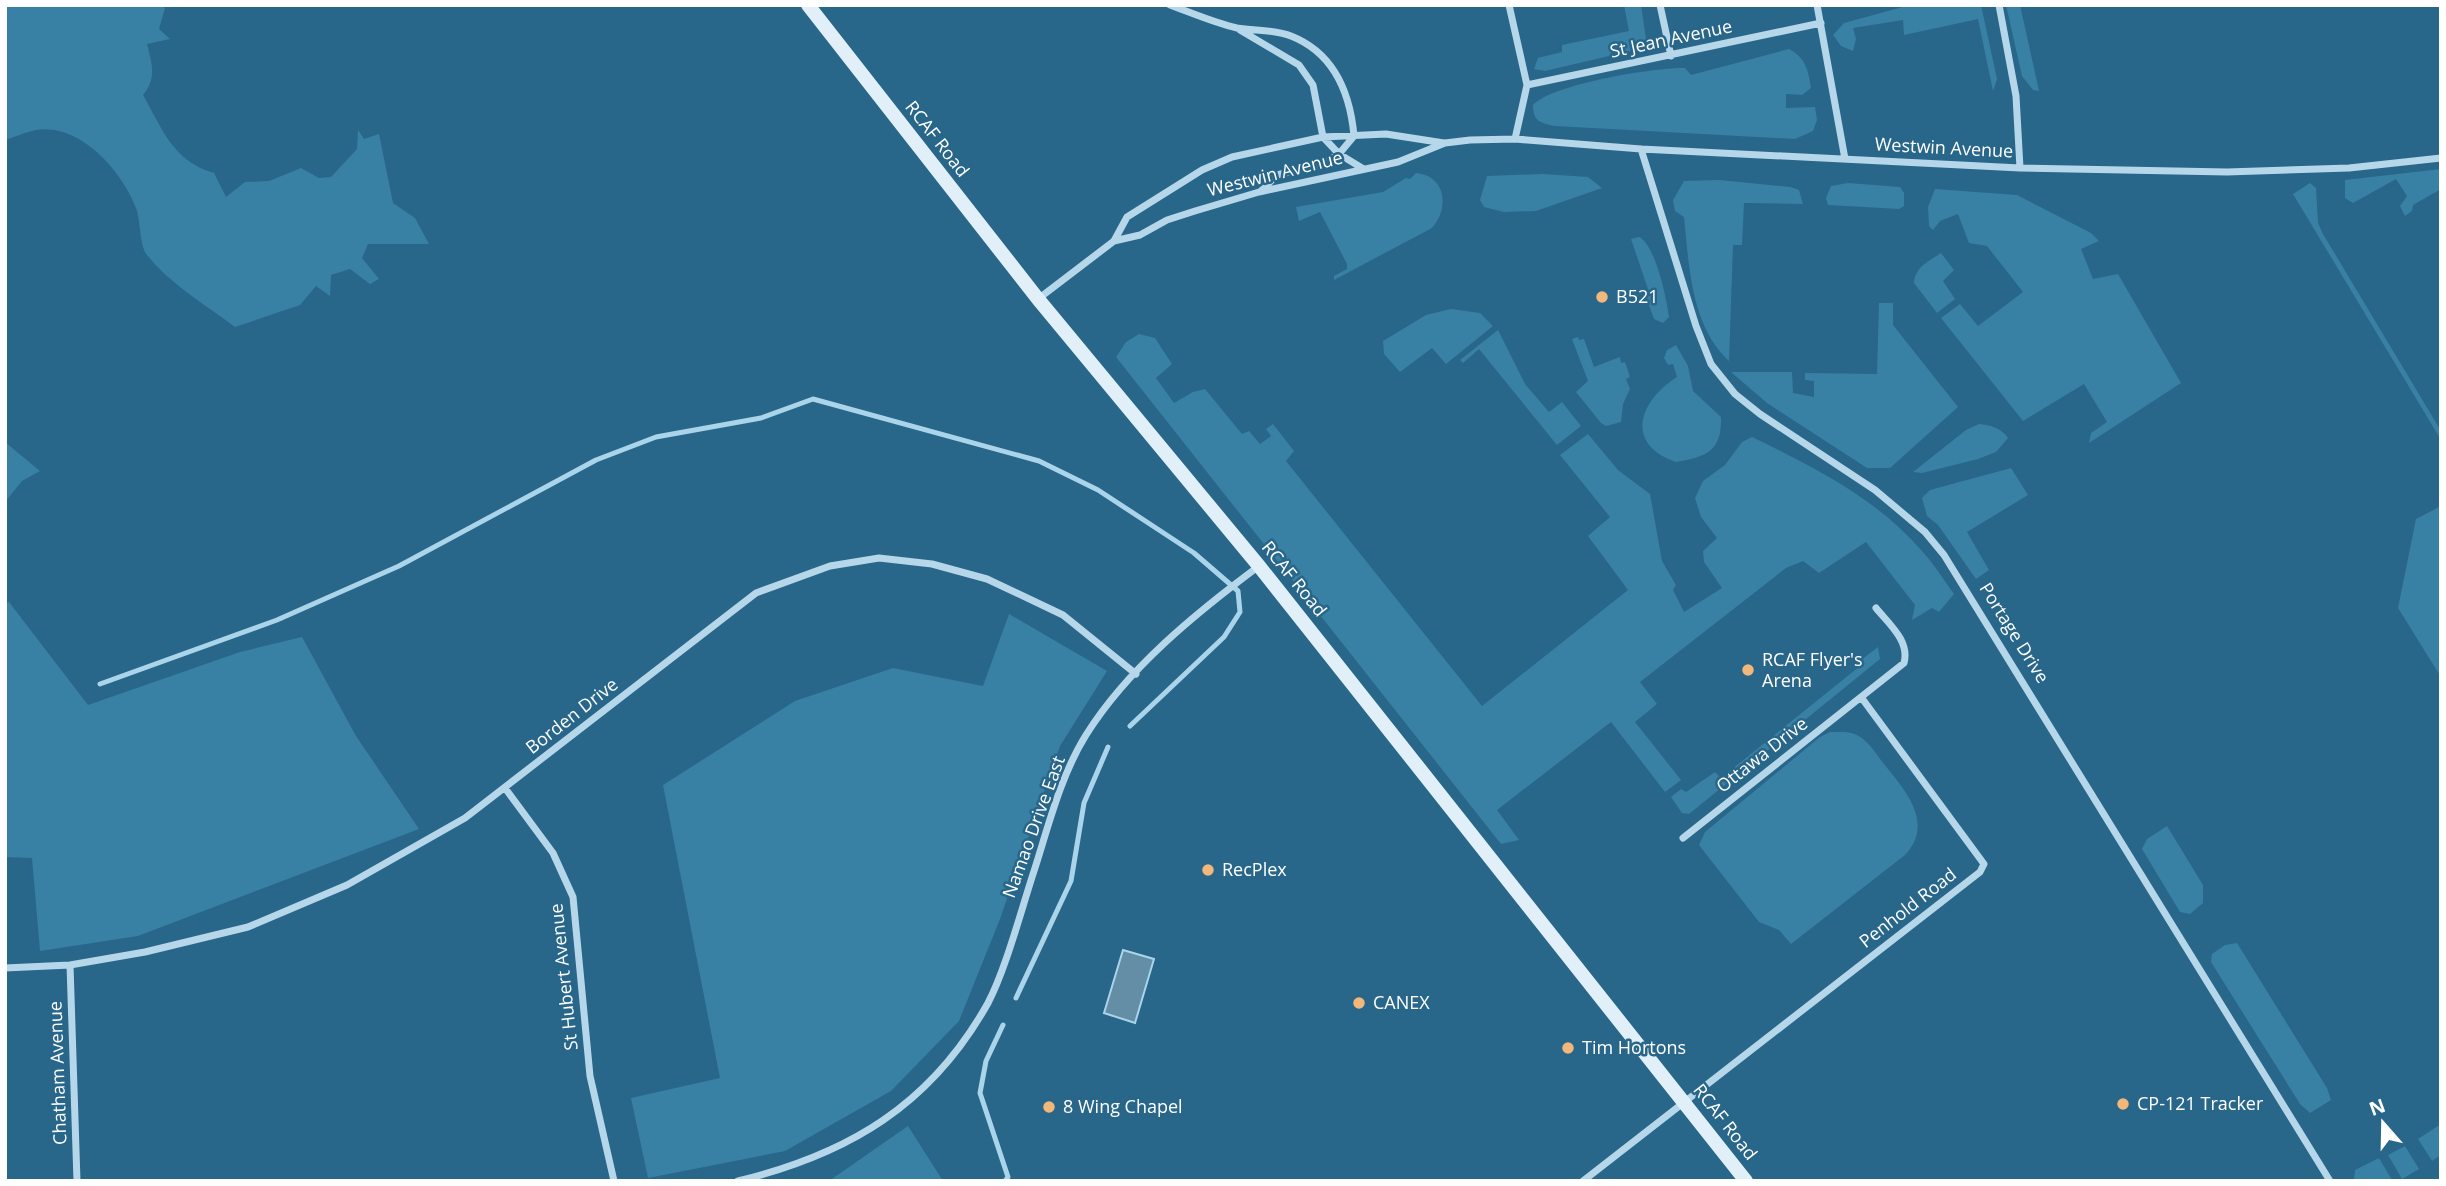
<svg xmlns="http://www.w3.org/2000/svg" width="2446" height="1186" viewBox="0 0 2446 1186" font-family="'Open Sans',sans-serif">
  <rect width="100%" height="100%" fill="#28668a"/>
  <path fill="#3980a5" d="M 5,5 L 161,5 L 165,8 L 159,29 L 170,39 L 147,44 C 152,64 157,78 143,95 C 163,130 173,161 214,173 L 226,197 L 245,182 L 269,181 L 301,168 L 319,178 L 331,177 L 357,149 L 358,130 L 364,139 L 379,134 L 393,203 L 415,218 L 429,244 L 368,244 L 362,258 L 379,279 L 370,284 L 350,269 L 331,275 L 330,296 L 316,286 L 300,305 L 235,327 C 206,305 170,284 147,255 C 139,245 141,221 136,208 C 122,171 80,123 36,130 C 26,132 15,137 5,140 Z
    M 1624,5 L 1641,5 L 1646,39 L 1639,49 L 1545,71 L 1534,69 L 1538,58 L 1562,52 L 1562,45 L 1629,31 Z
    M 1910,5 L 1981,5 L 1997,79 L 1993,91 L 1978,19 L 1904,35 L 1903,20 L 1853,28 L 1856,39 L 1853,51 L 1841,46 L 1833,35 L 1844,23 Z
    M 2006,5 L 2020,5 L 2039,91 L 2033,90 L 2022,76 Z
    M 1789,49 C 1806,58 1808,70 1811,88 L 1802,95 L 1786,94 L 1786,108 L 1815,107 L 1817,120 L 1813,131 L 1795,139 L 1555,126 C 1540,123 1533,121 1533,105 C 1552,84 1656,67 1685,68 L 1691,75 Z
    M 2441,169 L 2441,189 L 2413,205 L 2412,211 L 2405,216 L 2400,206 L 2407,196 L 2396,179 L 2353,203 L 2345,198 L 2345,180 Z
    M 1416,173 C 1447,176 1449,209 1432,228 L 1334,280 L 1334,276 L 1347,269 L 1347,264 L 1320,212 L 1299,221 L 1296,207 L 1383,192 L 1406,178 L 1410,179 Z
    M 1543,174 L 1588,177 L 1602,188 L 1536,211 L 1504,212 L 1484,207 L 1480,200 L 1487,176 Z
    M 1719,180 L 1790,187 L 1799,190 L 1803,204 L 1744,203 L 1742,245 L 1733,245 L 1729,361 C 1691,326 1689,266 1684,217 L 1675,211 L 1673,200 L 1684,181 Z
    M 1848,183 L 1900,187 L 1904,193 L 1904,206 L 1899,209 L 1828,205 L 1826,198 L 1831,186 Z
    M 2310,183 L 2316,188 L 2318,223 L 2323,234 L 2441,431 L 2441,440 L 2293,194 Z
    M 1935,189 L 2017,195 L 2091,233 L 2099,241 L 2081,249 L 2093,279 L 2118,274 L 2181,383 L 2089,443 L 2091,433 L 2107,422 L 2084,384 L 2023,421 L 1941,318 L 1960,304 L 1978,326 L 2023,292 L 1987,246 L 1969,243 L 1958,214 L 1940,221 L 1933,230 L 1929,226 L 1928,207 Z
    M 1639,237 C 1655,244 1667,299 1669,317 L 1663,323 L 1654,319 L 1646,297 L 1650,295 L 1631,239 Z
    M 1941,253 L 1954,270 L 1943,281 L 1955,299 L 1937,313 L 1914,283 C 1915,267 1929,261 1941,253 Z
    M 1879,303 L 1893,303 L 1893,325 L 1958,407 L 1890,468 L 1867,468 L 1767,403 L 1731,372 L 1792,372 L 1793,393 L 1814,397 L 1814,381 L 1805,380 L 1805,373 L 1877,374 Z
    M 1451,309 L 1480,313 L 1493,326 L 1446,364 L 1432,348 L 1400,372 L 1384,354 L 1383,341 L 1426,315 Z
    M 1498,330 L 1525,384 L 1549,412 L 1562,402 L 1581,426 L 1557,445 L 1479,349 L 1463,363 L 1460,360 Z
    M 1139,334 L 1155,338 L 1172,364 L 1156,378 L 1174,403 L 1193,392 L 1205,389 L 1242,434 L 1249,431 L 1260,444 L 1271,436 L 1266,429 L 1273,424 L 1294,451 L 1286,461 L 1482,706 L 1628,590 L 1588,536 L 1610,517 L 1560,455 L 1588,434 L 1618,470 L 1650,494 L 1662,561 L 1676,585 L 1673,590 L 1684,612 L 1722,588 L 1704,562 L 1703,551 L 1717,538 L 1701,517 L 1695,498 L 1703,481 L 1725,465 L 1742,442 L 1752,437 C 1814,467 1876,498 1922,551 C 1934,564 1944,580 1954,594 L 1939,612 L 1932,608 L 1912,620 L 1915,605 L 1866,542 L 1819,573 L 1803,561 L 1786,568 L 1640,682 L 1657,704 L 1635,722 L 1681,780 L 1665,792 L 1611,722 L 1497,810 L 1519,840 L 1501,844 L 1116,357 L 1126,342 Z
    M 1578,337 L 1579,340 L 1584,339 L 1594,367 L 1620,357 L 1621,363 L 1625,362 L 1630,377 L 1626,379 L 1630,389 L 1623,404 L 1621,422 L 1606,426 L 1601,423 L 1576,392 L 1588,381 L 1572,339 Z
    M 1676,345 L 1688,366 L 1693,391 L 1721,417 C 1722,451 1707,457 1676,462 C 1623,444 1640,400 1677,377 L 1673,364 L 1668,365 L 1664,358 L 1667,350 Z
    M 1979,424 C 1991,425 2001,428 2008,438 L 1996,452 L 1978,459 L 1922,473 L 1913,472 L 1966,430 Z
    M 5,442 L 40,471 L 22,481 L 5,502 Z
    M 2011,468 L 2028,495 L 1967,532 L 1989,570 L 1976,579 L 1938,525 L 1927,516 L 1922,498 L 1930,490 Z
    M 2441,506 L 2441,677 L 2398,608 L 2416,519 Z
    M 9,602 L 88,705 L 240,652 L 302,637 L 356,736 L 419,829 L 138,936 L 40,951 L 32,858 L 5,857 L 5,604 Z
    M 1009,614 L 1107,671 L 1060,746 L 1000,919 L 959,1021 L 891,1091 L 785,1151 L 648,1178 L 631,1098 L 720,1078 L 663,785 L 795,701 L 893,668 L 983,686 Z
    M 1878,647 L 1880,659 L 1689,814 L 1682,813 L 1671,797 L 1681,789 L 1686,792 L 1715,772 L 1721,778 L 1860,666 L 1857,663 Z
    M 1830,732 C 1839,732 1849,731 1857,735 C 1869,741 1876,754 1884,764 C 1905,790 1935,823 1905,855 L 1791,944 L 1779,930 L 1759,922 L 1699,845 L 1705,832 L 1820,737 Z
    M 2167,826 L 2203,885 L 2203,903 L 2190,914 L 2180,912 L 2142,849 L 2147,839 Z
    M 2237,943 L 2327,1088 L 2331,1100 L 2310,1113 L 2300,1104 L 2211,962 L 2212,954 L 2225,945 Z
    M 2441,1124 L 2441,1155 L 2432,1161 L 2418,1139 Z
    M 908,1126 L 943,1181 L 829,1181 Z
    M 2405,1146 L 2419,1169 L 2402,1179 L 2388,1155 Z
    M 2379,1158 L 2392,1180 L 2354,1181 L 2355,1170 Z"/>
  <path fill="#648ea5" stroke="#aad4ea" stroke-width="2" d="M 1123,950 L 1154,959 L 1135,1023 L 1104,1013 Z"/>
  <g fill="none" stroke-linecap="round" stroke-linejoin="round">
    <path stroke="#aad4ea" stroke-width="5" d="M 100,684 L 277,620 L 399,566 L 596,460 L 656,437 L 761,418 L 813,399 L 1039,461 L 1098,490 L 1159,530 L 1194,553 L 1238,591 L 1240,612 L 1224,637 L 1130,726
      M 1016,998 L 1071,881 L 1084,803 L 1108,747
      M 1003,1025 L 986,1061 L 980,1093 L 1008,1177 L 1005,1181"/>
    <path stroke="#b6d7e9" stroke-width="7" d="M 1170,5 C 1192,13 1215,23 1237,28 C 1254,31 1275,29 1291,36 C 1334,53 1350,92 1354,136 L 1339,154 L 1322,164 L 1277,175 L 1261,191
      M 1509,5 L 1527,85 L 1515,139
      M 1660,5 L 1671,56
      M 1817,5 L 1845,159
      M 1999,5 L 2016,96 L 2020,168
      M 1240,30 L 1299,65 L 1313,85 L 1323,137 L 1339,154 L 1362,168
      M 1527,85 L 1821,23
      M 1641,149 L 1696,326 L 1711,364 L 1735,394 L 1760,414 L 1875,490 L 1925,532 L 1944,555 L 2330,1181
      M 1114,241 L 1140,235 L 1167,220 L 1195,211 L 1259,192 L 1398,162 L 1445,143 L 1470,140 L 1515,139 L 1641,149 L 2020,168 L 2227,172 L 2349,168 L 2441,158
      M 1038,299 L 1114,241 L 1127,217 L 1202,170 L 1232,157 L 1323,137 L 1386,134 L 1444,143
      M 505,788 L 553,853 L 573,897 L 590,1076 L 614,1181
      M 1683,838 L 1904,663 C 1910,641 1889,624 1876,608
      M 70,965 L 77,1181
      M 5,968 L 70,965 L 145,952 L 248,927 L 347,885 L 465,818 L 756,593 L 830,566 L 879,558 L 932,564 L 987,579 L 1063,615 L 1136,674
      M 738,1181 C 849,1154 931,1105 988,1003 C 1006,969 1022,907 1035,868 C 1049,824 1061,775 1086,735 C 1128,668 1196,613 1259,566
      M 1583,1181 L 1980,872 L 1984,864 L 1861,697"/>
    <path stroke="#e0eff8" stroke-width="14" d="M 808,5 L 1038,299 L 1259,566 L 1746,1181"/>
  </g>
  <g fill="#f2b87b" stroke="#28668a" stroke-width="2.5">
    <circle cx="1602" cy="297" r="7"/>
    <circle cx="1748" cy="670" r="7"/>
    <circle cx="1208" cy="870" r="7"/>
    <circle cx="1359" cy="1003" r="7"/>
    <circle cx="1568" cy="1048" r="7"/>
    <circle cx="2123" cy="1104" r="7"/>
    <circle cx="1049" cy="1107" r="7"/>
  </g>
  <g text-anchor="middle" stroke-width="5" stroke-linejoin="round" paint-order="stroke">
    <g font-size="18" fill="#fff" stroke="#28668a">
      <text transform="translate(1671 39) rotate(-12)" y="6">St Jean Avenue</text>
      <text transform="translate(937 139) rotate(52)" y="6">RCAF Road</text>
      <text transform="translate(1944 148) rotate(3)" y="6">Westwin Avenue</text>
      <text transform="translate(1275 174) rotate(-14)" y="6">Westwin Avenue</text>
      <text transform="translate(1294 579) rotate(51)" y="6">RCAF Road</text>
      <text transform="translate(2014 633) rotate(58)" y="6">Portage Drive</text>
      <text transform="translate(572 716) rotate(-38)" y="6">Borden Drive</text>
      <text transform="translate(1762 755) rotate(-38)" y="6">Ottawa Drive</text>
      <text transform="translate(1034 827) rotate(-70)" y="6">Namao Drive East</text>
      <text transform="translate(1908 908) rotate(-38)" y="6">Penhold Road</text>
      <text transform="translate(564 977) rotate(-96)" y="6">St Hubert Avenue</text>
      <text transform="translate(58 1073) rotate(-92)" y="6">Chatham Avenue</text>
      <text transform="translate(1725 1122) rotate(52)" y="6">RCAF Road</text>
    </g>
    <g font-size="18" fill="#fff" stroke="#28668a" text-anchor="start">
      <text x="1616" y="303">B521</text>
      <text x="1762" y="666">RCAF Flyer's<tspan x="1762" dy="21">Arena</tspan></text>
      <text x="1222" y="876">RecPlex</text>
      <text x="1373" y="1009">CANEX</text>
      <text x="1582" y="1054">Tim Hortons</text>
      <text x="2137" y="1110">CP-121 Tracker</text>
      <text x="1063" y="1113">8 Wing Chapel</text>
    </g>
  </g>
  <rect width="2446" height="1186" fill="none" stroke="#ffffff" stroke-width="14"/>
  <g transform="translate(2383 1123) rotate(340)" stroke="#28668a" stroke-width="5" paint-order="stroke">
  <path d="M0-5L12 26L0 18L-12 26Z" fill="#ffffff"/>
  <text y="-10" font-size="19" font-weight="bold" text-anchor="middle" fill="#ffffff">N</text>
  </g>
</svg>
